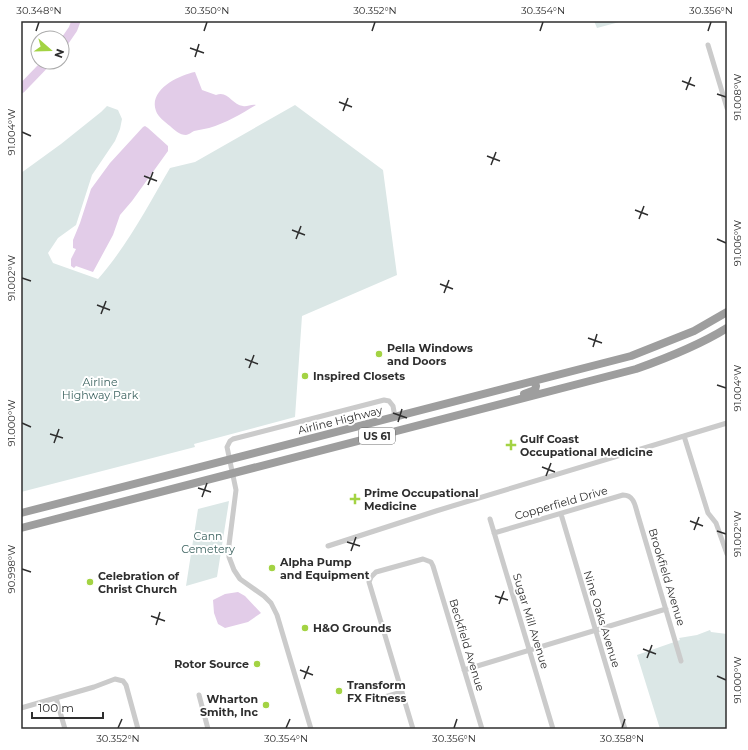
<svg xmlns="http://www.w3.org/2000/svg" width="748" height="750" viewBox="0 0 748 750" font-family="Montserrat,sans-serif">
  <rect width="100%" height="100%" fill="#fff"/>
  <path fill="#dbe7e6" d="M 594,21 L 623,21 L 597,28 Z
    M 295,105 L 383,170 L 397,275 L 302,316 L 295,417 L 194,444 L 195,447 L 21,492 L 21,173 L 61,144 L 101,112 L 107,106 L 118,110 L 122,119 L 120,129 L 115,141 L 92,175 L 76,225 L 58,238 L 48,253 L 53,263 L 98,279 C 127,246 148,206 170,168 L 195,162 Z
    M 229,501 L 217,577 L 186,586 L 198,509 Z
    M 710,630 L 711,632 L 727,634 L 727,729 L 660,729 L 637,655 L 680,640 L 679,638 L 697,635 Z"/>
  <path fill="#e2cce8" d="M 195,72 L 202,90 L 216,95 C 228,90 232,105 243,106 C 247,107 251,104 256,105 C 241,114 226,123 209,128 C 204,129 199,130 194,131 C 192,132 188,135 186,135 C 180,135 174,130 170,126 C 165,122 158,117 156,111 C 148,90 179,75 195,72 Z
    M 145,126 L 148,128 L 168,146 L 168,151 L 132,201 L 120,215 L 113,235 L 93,272 L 76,266 L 74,268 L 71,266 L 71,259 L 76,249 L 73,248 L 73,240 L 80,223 L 91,189 L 110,163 L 143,127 Z
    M 238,592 L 245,596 L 261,613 L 248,622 L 225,628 L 218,624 L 214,613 L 213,600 L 225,594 Z"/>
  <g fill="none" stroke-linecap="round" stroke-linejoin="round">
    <path stroke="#e2cce8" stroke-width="9" d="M 62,45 L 73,29 L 76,21
      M 21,89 L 47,62"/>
    <path stroke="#cbcbcb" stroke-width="5" d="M 708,45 L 727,108
      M 684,436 L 708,513 L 716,523 L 727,554
      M 561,514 L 625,729
      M 490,519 L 553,729
      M 494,533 L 623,495 C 633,495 635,504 637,512 L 681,661
      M 328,546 L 436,511 L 727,423
      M 464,670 L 666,609
      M 199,695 L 208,729
      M 56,698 L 65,729
      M 374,700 L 402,692
      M 21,708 L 94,687 L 115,679 L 123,681 L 126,685 L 138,729
      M 311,729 L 277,615 L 271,603 L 264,596 L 240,579 L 234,570 L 229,557 L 229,545 L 236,490 L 227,447 L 230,441 L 233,439 L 384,400 L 389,401 L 393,406 L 395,417
      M 413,729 L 369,582 L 371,577 L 376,572 L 423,559 L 431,562 L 433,566 L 482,729"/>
    <path stroke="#9e9e9e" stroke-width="8" d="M 524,394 L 535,390 L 536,386 L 534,381
      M 21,513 L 631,356 L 694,331 L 727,312
      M 21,528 L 636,369 C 667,358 698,346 727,328"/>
  </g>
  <path fill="none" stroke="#2e2e2e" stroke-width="1.5" d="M 36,31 L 39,22M 204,31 L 207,22M 372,31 L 375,22M 540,31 L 543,22M 708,31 L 711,22M 190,48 L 204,53M 195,57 L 199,44M 682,81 L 695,86M 686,90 L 691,77M 717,94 L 726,97M 339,102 L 352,107M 343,111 L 348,98M 22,132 L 31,136M 487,156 L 500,161M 491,165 L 496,152M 144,176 L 157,181M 148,185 L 153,172M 635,210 L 648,215M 639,219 L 644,206M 292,230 L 305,235M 296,239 L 301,226M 717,239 L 726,243M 22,278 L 31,281M 440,284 L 453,289M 444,293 L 449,280M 97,305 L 110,310M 101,314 L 106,301M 588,338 L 602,343M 593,347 L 597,334M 245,359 L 258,364M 249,368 L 254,355M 717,385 L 726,388M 393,413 L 407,418M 398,422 L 402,409M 22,423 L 31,427M 50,434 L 63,438M 54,443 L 59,429M 542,467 L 555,472M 546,476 L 551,463M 198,488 L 211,492M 202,497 L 207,483M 690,521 L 703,526M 694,530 L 699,517M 717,531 L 726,534M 347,542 L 360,546M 351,551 L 356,537M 22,569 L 31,572M 495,596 L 508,600M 499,604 L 504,591M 151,616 L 165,621M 156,625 L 160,612M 643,649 L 656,654M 647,658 L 652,645M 300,670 L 313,675M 717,676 L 726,680M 304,679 L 309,666M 118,728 L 122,719M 286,728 L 290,719M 454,728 L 457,719M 622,728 L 625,719"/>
  <g fill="#a3d343" stroke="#fff" stroke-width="1.5">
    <circle cx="379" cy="354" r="4"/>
    <circle cx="305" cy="376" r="4"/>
    <path d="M509 439h4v4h4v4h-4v4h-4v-4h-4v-4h4z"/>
    <path d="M353 493h4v4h4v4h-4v4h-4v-4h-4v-4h4z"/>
    <circle cx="272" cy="568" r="4"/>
    <circle cx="90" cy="582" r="4"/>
    <circle cx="305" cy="628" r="4"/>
    <circle cx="257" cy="664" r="4"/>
    <circle cx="339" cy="691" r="4"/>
    <circle cx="266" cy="705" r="4"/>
  </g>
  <g text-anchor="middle" stroke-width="4" stroke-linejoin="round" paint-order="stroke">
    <rect fill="#fff" stroke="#6d6d6d" stroke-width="1" x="359" y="428" width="36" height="16" rx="3"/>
    <g font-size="10" font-weight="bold" fill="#2e2e2e">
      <text x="377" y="440">US 61</text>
    </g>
    <g font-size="11" font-weight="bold" fill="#2e2e2e" stroke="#fff" text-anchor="start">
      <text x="387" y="352">Pella Windows<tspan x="387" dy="13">and Doors</tspan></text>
      <text x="313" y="380">Inspired Closets</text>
      <text x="520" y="443">Gulf Coast<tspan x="520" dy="13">Occupational Medicine</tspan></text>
      <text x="364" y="497">Prime Occupational<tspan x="364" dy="13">Medicine</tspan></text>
      <text x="280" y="566">Alpha Pump<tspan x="280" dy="13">and Equipment</tspan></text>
      <text x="98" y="580">Celebration of<tspan x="98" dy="13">Christ Church</tspan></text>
      <text x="313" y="632">H&amp;O Grounds</text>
      <text x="249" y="668" text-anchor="end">Rotor Source</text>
      <text x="347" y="689">Transform<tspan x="347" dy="13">FX Fitness</tspan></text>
      <text x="258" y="703" text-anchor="end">Wharton<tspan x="258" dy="13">Smith, Inc</tspan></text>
    </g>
    <g font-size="11" fill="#406663" stroke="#fff">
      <text x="100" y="386">Airline<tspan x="100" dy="13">Highway Park</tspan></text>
      <text x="208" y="540">Cann<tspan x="208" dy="13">Cemetery</tspan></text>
    </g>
    <g font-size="11" fill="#2e2e2e" stroke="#fff">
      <text transform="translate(340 420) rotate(-14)" y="4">Airline Highway</text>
      <text transform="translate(561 503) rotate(-16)" y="4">Copperfield Drive</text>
      <text transform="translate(667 577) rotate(73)" y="4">Brookfield Avenue</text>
      <text transform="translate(602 619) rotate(73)" y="4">Nine Oaks Avenue</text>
      <text transform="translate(531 621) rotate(73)" y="4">Sugar Mill Avenue</text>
      <text transform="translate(467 645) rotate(73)" y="4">Beckfield Avenue</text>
    </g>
  </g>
  <rect width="748" height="750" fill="none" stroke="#ffffff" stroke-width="44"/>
  <g transform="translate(50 50) rotate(110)"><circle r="19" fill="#ffffff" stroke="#ababab"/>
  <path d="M0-3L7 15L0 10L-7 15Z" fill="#a3d343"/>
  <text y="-6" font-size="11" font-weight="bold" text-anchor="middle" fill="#2e2e2e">N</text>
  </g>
  <path d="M32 712v6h71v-6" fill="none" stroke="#2e2e2e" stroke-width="2"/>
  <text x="38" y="712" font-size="12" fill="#2e2e2e" stroke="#ffffff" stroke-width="3" paint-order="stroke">100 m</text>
  <rect x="22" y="22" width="704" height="706" fill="none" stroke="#2e2e2e" stroke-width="1.5"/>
  <g font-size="10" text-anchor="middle" fill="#2e2e2e">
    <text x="39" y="14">30.348°N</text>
    <text x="207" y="14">30.350°N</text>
    <text x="375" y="14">30.352°N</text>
    <text x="543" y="14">30.354°N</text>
    <text x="711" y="14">30.356°N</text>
    <text transform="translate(737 97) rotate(-90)" y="4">91.008°W</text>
    <text transform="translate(11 132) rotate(-90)" y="4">91.004°W</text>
    <text transform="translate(737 243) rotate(-90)" y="4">91.006°W</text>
    <text transform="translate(11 278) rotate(-90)" y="4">91.002°W</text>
    <text transform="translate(737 388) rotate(-90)" y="4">91.004°W</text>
    <text transform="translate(11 423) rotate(-90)" y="4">91.000°W</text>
    <text transform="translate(737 534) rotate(-90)" y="4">91.002°W</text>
    <text transform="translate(11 569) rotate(-90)" y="4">90.998°W</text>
    <text transform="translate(737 680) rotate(-90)" y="4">91.000°W</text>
    <text x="118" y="742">30.352°N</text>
    <text x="286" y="742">30.354°N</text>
    <text x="454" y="742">30.356°N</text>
    <text x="622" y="742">30.358°N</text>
  </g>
</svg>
